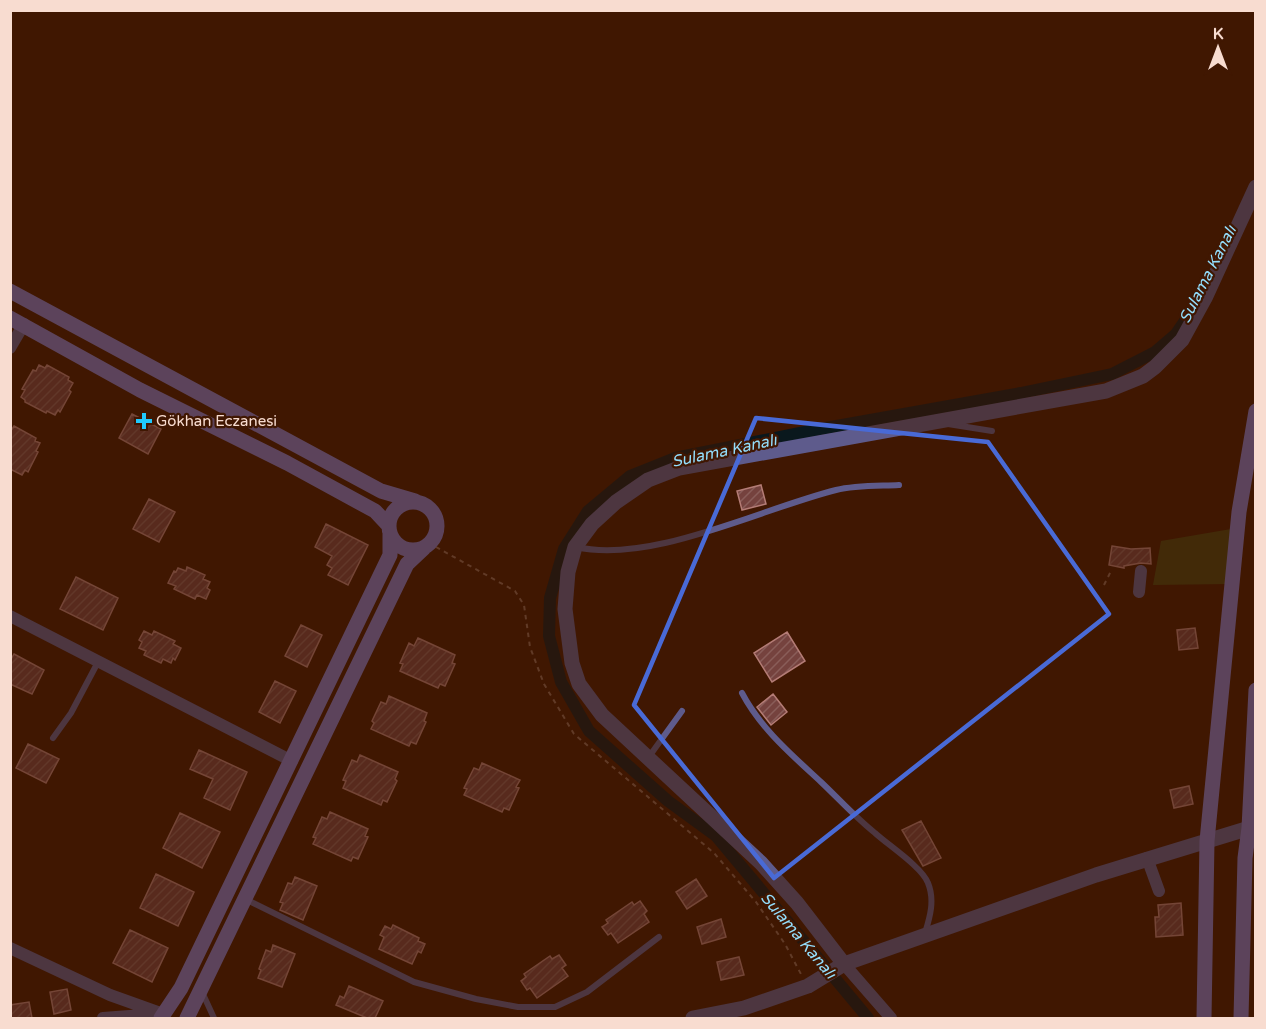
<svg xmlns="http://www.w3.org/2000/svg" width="1266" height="1029" viewBox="0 0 1266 1029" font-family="'Varela Round',sans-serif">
  <defs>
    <pattern id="building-hatch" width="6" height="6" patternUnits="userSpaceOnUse" patternTransform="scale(1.5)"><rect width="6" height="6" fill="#75423e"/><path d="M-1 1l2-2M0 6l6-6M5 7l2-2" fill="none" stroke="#895d59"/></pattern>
  </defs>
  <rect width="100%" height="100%" fill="#401702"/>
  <path fill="#454211" d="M 1231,529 L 1228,584 L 1153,585 L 1161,541 Z"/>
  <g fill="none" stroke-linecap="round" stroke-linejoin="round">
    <path stroke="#0a181d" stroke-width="12" d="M 868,1018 L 716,836 L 668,801 L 589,731 L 561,682 L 549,636 L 550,598 L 564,549 L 588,511 L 630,476 L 675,458 L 820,429 L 1021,393 L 1112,374 L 1155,352 L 1176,334 L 1189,315"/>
  </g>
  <path fill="url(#building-hatch)" stroke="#b47c76" stroke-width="1.5" d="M 39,365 L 45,368 L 47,365 L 69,377 L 68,380 L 73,383 L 69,390 L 71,392 L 60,412 L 58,410 L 55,415 L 47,411 L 46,413 L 25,402 L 25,400 L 21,397 L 25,390 L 22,389 L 33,370 L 36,371 Z
    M 132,414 L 161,429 L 148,454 L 119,438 Z
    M 14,426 L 36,438 L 35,441 L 40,443 L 36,451 L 38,452 L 28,472 L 25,470 L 22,475 L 10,469 L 10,432 Z
    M 761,485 L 766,504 L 742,510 L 737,491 Z
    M 149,499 L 175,512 L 159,542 L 133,529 Z
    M 326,524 L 368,545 L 348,585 L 328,575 L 332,568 L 327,565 L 332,556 L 315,547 Z
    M 1112,546 L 1131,549 L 1150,548 L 1151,564 L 1141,563 L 1124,566 L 1124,568 L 1109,565 Z
    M 187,567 L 205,575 L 203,579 L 210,582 L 207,588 L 210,590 L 206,599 L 197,595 L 195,599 L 174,589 L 176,586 L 168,583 L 174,571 L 176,572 L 178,568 L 186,571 Z
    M 76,577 L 118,598 L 103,630 L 60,609 Z
    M 301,625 L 322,635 L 307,667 L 285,656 Z
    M 1195,628 L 1198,648 L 1179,650 L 1177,630 Z
    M 144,631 L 152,635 L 154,631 L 175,641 L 173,644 L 181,648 L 175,660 L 173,658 L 171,663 L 163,659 L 161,663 L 144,655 L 146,651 L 139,648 L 142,642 L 139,640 Z
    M 787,632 L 805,661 L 772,682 L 754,653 Z
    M 418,638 L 455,655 L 452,663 L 455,664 L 445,686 L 440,684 L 438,688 L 400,671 L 403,664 L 400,663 L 409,643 L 414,646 Z
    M 14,654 L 44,670 L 32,694 L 10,684 L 10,661 Z
    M 275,681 L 296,691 L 280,723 L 259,712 Z
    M 773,694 L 787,712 L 771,725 L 757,707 Z
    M 389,696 L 427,713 L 424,721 L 426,722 L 416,744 L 411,742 L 409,746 L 371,729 L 374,723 L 372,721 L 381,702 L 386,704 Z
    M 28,744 L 59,759 L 46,783 L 16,768 Z
    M 199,750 L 247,772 L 230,810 L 204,798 L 213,779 L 190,769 Z
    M 360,755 L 398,772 L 395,779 L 397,781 L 387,802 L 383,800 L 381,805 L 343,788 L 346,781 L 343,780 L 352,760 L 357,762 Z
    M 482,763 L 520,780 L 516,787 L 519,788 L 509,810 L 504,808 L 502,812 L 464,795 L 467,789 L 464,788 L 474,768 L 479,770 Z
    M 1189,786 L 1193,804 L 1174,808 L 1170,790 Z
    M 330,812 L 368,829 L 365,836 L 368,837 L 358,859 L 353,857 L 351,861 L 313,844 L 316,838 L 313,837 L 322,817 L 327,819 Z
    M 180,813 L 220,832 L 202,868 L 163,848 Z
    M 921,821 L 941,858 L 923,866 L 902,830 Z
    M 156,874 L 194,892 L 178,926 L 140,908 Z
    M 295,877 L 317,886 L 303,920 L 280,910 L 283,903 L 280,902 L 288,883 L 292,884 Z
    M 696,879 L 707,896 L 687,909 L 676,892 Z
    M 640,901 L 647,911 L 644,914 L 649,922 L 618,943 L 611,933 L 608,935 L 602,927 L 608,923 L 606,920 L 632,902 L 634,905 Z
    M 1181,903 L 1183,935 L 1156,937 L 1155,917 L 1159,917 L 1158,905 Z
    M 721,919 L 726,937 L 702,944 L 697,927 Z
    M 393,925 L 419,938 L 418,941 L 425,944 L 421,953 L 418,951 L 412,964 L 379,949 L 384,937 L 380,935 L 385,926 L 391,929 Z
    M 130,930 L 168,948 L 152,982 L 113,963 Z
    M 273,945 L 295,954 L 282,987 L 258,978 L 261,970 L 259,969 L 266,950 L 271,952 Z
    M 559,955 L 566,965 L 562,968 L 568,976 L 537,998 L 530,988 L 527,990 L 521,981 L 526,977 L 524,974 L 550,956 L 552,959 Z
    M 739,957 L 744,975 L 721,980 L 717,962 Z
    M 349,986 L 383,1001 L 375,1018 L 367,1018 L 336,1005 L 340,996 L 344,998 Z
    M 67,989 L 71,1010 L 54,1014 L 50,992 Z
    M 29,1002 L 32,1018 L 10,1018 L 10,1005 Z"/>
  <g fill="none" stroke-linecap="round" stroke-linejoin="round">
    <path stroke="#896553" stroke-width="2" stroke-dasharray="4.5 4.5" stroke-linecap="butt" d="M 436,547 L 515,591 L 524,605 L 530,647 L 544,684 L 574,734 L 714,853 L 756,902 L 785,944 L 802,976
      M 1104,585 L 1112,569"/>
    <path stroke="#5e5b8c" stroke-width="6" d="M 948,424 L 992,431
      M 576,547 C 652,564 760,509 836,490 C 856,485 879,486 899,485
      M 742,693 C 761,729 792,755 821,782 C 839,799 856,818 875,833 C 888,845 922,867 928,883 C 935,900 930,917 925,933
      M 53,738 L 71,713 L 98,662
      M 648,758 L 682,711
      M 245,899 L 414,982 L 476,999 L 518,1007 L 555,1007 L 587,992 L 659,937
      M 202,992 L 214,1018"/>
    <path stroke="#5e5b8c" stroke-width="12" d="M 10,348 L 24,324
      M 1139,592 L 1141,571
      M 10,616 L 292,761
      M 1147,858 L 1159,891
      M 10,948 L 110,995 L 163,1014
      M 844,964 L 891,1018
      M 103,1018 L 156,1014"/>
    <path stroke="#5e5b8c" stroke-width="15" d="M 844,964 L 797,903 L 761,863 L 602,715 L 579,684 L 572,663 L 565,609 L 568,572 L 575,547 L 592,524 L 616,502 L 648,480 L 679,468 L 1106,391 L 1143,376 L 1155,367 L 1182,340 L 1205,298 L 1256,187
      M 693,1018 L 744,1008 L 808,986 L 844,964 L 1096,875 L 1256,826"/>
    <path stroke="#7f79c7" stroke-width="15" d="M 10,291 L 381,491 L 415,501
      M 10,318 L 140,390 L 287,463 L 375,511 L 389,526
      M389 526a24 24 0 1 1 48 0a24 24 0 1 1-48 0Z
      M 161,1018 L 181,988 L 390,555 L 390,534
      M 187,1018 L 407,564 L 424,548
      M 1204,1018 L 1207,841 L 1239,512 L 1256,411
      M 1241,1018 L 1245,858 L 1249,828 L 1256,690"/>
  </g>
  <path d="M0 0H1266V1029H0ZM 756,418 L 988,442 L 1109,614 L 774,878 L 634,705 Z" fill="#401702" fill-opacity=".55" fill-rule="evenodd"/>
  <path fill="none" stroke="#496ad6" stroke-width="4.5" stroke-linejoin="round" d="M 756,418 L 988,442 L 1109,614 L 774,878 L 634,705 Z"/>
  <path fill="#20c9fd" stroke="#401702" stroke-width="2" d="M141 412h6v6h6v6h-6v6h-6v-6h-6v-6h6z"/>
  <g text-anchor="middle" stroke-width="4.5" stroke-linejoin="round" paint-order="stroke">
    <g font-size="15" fill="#f8dcd0" stroke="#401702" text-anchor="start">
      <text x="156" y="426">Gökhan Eczanesi</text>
    </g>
    <g font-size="16" font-style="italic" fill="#93ddfb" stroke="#401702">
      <text transform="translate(1207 274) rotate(-63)" y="6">Sulama Kanalı</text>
      <text transform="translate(724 450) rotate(-12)" y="6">Sulama Kanalı</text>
      <text transform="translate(799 935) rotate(50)" y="6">Sulama Kanalı</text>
    </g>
  </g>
  <rect width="1266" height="1029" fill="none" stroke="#f8dcd0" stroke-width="24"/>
  <g transform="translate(1218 48)" stroke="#401702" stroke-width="4.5" paint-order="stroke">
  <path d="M0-4.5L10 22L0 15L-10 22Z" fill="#f8dcd0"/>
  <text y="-9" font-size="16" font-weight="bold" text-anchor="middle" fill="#f8dcd0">K</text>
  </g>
</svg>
